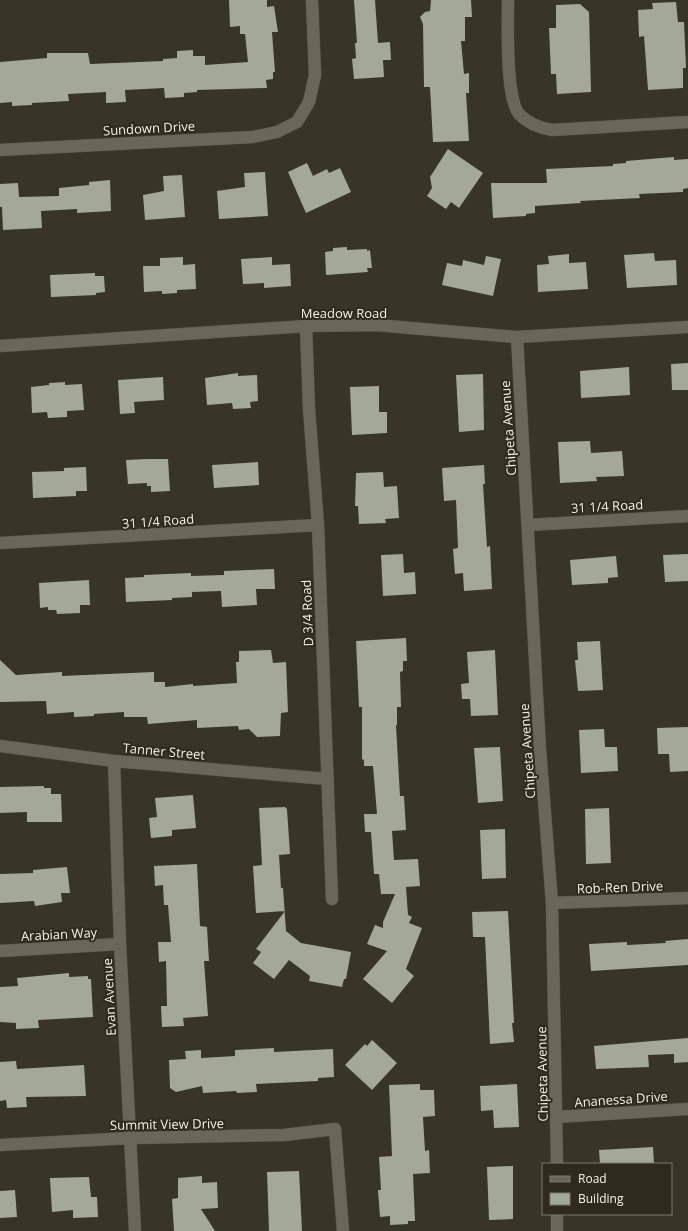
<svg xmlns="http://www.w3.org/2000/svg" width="688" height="1231" viewBox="0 0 688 1231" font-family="'Open Sans',sans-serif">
  <rect width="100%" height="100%" fill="#383426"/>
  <path fill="#a3a897" d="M 229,0 L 267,0 L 267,7 L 274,6 L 278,32 L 272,32 L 275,72 L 273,72 L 273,79 L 266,80 L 267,88 L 197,90 L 197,92 L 184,93 L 184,97 L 165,98 L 164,88 L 125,90 L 126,102 L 106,103 L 106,92 L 68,94 L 69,101 L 32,103 L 32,105 L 12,106 L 12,102 L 0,103 L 0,62 L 47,58 L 47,53 L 88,53 L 90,64 L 163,61 L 163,59 L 177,58 L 177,51 L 193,50 L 193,56 L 205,56 L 205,65 L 248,62 L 245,34 L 240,34 L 240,26 L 230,27 Z
    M 354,0 L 375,0 L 378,43 L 390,42 L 391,60 L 383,60 L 384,77 L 354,79 L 352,59 L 356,58 L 355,43 L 357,43 Z
    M 431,0 L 471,0 L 472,17 L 465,17 L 465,41 L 461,41 L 464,74 L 469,73 L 469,93 L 466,93 L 469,141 L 433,142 L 430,87 L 424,87 L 423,24 L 420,17 L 425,12 L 430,11 Z
    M 676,2 L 678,22 L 684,22 L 686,68 L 683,68 L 683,88 L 648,90 L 644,36 L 639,37 L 638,10 L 653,9 L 652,3 Z
    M 580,4 L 589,12 L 591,92 L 557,94 L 556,74 L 551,74 L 549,28 L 556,28 L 556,5 Z
    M 448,149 L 483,173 L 459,208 L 451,202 L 446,209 L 427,196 L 432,188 L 430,177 Z
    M 674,157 L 674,160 L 688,159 L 688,188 L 683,189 L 683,192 L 639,194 L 640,198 L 580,201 L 581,203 L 535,206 L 535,213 L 526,214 L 526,216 L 493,218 L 491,183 L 547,183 L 546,169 L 613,166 L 613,164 L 626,163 L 626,161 Z
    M 307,163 L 313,176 L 327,169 L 329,173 L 340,168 L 351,192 L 306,213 L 288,172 Z
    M 265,172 L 268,216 L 219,219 L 217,191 L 245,187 L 244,173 Z
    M 182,175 L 185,217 L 145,220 L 143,195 L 164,191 L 163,176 Z
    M 110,180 L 111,211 L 77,213 L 77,209 L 41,211 L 42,228 L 3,230 L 2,207 L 0,207 L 0,184 L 18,183 L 19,197 L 59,196 L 59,188 L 89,185 L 89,182 Z
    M 347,247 L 347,250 L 367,249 L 367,251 L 370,250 L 372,268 L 367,268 L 368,272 L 326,275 L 325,252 L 333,251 L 333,248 Z
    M 654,253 L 655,261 L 676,260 L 677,285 L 627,288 L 624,255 Z
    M 569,254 L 569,263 L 586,262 L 588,289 L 538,292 L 537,265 L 549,264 L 548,256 Z
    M 486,256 L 501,259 L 493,296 L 442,285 L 447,263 L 462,266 L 463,260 L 484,265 Z
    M 183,257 L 183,265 L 195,264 L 196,289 L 177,290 L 177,293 L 162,294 L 162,291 L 144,292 L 143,266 L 160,266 L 160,258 Z
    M 272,257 L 272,265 L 290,264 L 291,286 L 264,288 L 264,283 L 243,284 L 241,259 Z
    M 95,273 L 95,276 L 104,276 L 105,292 L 96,293 L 96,295 L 51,297 L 50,275 Z
    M 688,363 L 688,390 L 672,390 L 671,364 Z
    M 629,367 L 630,395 L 581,398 L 580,371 Z
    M 238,373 L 238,376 L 257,375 L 258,401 L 250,402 L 251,408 L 233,409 L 232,403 L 207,405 L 205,378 Z
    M 483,374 L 484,430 L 459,432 L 456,375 Z
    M 163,377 L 164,400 L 134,402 L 135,413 L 120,414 L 118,380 Z
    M 65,382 L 65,385 L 82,384 L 84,410 L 67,411 L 67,417 L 48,418 L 47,412 L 32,413 L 31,387 L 49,385 L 49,383 Z
    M 379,386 L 379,412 L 387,412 L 387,433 L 352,435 L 350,387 Z
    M 590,441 L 591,453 L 622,451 L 624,476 L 596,477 L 597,481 L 560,483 L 558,442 Z
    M 147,459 L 168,459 L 170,491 L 151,492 L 151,486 L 147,486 L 147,483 L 128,484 L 126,460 Z
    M 258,462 L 259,485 L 214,488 L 212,465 Z
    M 484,465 L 485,484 L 483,484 L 487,547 L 490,546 L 492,589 L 464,591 L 463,573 L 455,574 L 453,549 L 458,548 L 456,500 L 444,501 L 442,468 Z
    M 86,467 L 87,491 L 76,491 L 76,496 L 33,498 L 32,472 L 64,471 L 64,468 Z
    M 383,472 L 384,487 L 397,486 L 399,518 L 385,519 L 386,523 L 359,524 L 358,506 L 355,506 L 356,473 Z
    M 403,554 L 404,573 L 415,572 L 416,594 L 383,596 L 381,555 Z
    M 688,554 L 688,581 L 665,582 L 663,555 Z
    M 616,556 L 618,577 L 608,578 L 608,583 L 572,585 L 570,560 Z
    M 274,569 L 275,589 L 256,589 L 257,605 L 222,607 L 221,591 L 192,592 L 192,597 L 172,598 L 172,600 L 126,602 L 125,578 L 144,577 L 144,575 L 191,573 L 191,576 L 224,575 L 224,571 Z
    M 89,580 L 90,605 L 80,605 L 80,613 L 57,614 L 56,610 L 48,610 L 48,607 L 40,608 L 39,583 Z
    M 406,638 L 407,661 L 403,661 L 403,671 L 400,672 L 401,707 L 397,707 L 397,725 L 396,725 L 400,796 L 404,796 L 406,830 L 392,831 L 394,860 L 418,859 L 420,886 L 406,887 L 408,915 L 412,917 L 409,923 L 422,928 L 406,969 L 414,976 L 392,1003 L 363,979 L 387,951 L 367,944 L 375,925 L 383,928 L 383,922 L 395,894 L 381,894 L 379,874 L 374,874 L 371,832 L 365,832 L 364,814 L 377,814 L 373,766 L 364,766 L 364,760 L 362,759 L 362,707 L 359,707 L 356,641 Z
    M 600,641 L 603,690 L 578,691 L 575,660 L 578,660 L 577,642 Z
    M 271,650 L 273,663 L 286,662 L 288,712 L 281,713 L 280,736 L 257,737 L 249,729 L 239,730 L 238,726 L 197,728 L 197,720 L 148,724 L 147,717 L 124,717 L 124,712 L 94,714 L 94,716 L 74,717 L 74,712 L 47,714 L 46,701 L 0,702 L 0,660 L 16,675 L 62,672 L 62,676 L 154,672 L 154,682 L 165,682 L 165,687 L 193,684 L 193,686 L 237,683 L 236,662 L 239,662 L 239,651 Z
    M 495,650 L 498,715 L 471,716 L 470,699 L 462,699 L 461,684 L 469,683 L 467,652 Z
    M 688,727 L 688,771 L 670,772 L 669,754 L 658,754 L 657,728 Z
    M 604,729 L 605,747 L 617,747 L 618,771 L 581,773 L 579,730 Z
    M 500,747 L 503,801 L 478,803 L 474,748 Z
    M 44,786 L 44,788 L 51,788 L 51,794 L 61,794 L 62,822 L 27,822 L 27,812 L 0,813 L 0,787 Z
    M 193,795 L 196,828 L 172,830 L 172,836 L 151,838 L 149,818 L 157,817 L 155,798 Z
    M 285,807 L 287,809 L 290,854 L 279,855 L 281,888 L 283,888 L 286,931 L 301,943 L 351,952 L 346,979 L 344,979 L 342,987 L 309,981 L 310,976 L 289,960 L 274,979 L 253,963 L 261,952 L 256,949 L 285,911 L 256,913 L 253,866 L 262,865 L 259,808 Z
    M 609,808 L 611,863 L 586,864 L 585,809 Z
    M 505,829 L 506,878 L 482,879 L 480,830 Z
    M 197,864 L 200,926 L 207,927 L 209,961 L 204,961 L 208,1016 L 183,1018 L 184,1026 L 162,1027 L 161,1006 L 167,1006 L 166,961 L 159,962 L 158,942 L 171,942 L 168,905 L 164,905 L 163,885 L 155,886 L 154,866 Z
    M 67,867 L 70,893 L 61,893 L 62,902 L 35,906 L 34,901 L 0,903 L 0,874 L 33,873 L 33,870 Z
    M 508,911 L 514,1023 L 512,1023 L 514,1042 L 490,1044 L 485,937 L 473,937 L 472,912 Z
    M 688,939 L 688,965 L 591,971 L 589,944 L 627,942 L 627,945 L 666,943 L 665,941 Z
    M 69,973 L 69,977 L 88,976 L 88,979 L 91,979 L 93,1017 L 38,1020 L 39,1028 L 16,1029 L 16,1023 L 0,1022 L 0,987 L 18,986 L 17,978 Z
    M 688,1038 L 688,1062 L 674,1063 L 674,1054 L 648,1055 L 649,1067 L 596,1069 L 594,1046 Z
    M 372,1040 L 397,1063 L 372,1090 L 345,1065 L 365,1044 L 367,1046 Z
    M 274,1048 L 274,1052 L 333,1049 L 334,1077 L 318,1078 L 318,1081 L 256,1084 L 257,1092 L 237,1093 L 236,1091 L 203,1093 L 202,1086 L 176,1092 L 170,1088 L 169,1060 L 186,1059 L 185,1051 L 201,1050 L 201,1058 L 235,1056 L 235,1050 Z
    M 16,1061 L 17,1069 L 84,1065 L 86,1096 L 26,1097 L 27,1107 L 7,1108 L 6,1100 L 0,1101 L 0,1062 Z
    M 420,1084 L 420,1090 L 434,1090 L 435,1116 L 423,1117 L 425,1151 L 429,1150 L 430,1173 L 413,1174 L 415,1221 L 408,1221 L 408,1224 L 390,1225 L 390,1216 L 380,1217 L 378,1190 L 381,1190 L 379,1157 L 392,1156 L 389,1085 Z
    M 517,1084 L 519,1127 L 494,1128 L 493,1110 L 481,1111 L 480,1086 Z
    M 653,1147 L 654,1164 L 600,1164 L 599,1150 Z
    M 513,1166 L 513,1219 L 489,1220 L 487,1167 Z
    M 299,1171 L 302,1231 L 269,1231 L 267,1172 Z
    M 202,1176 L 202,1183 L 217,1182 L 218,1208 L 201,1209 L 215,1231 L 174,1231 L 172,1199 L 178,1198 L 178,1178 Z
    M 89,1177 L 91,1197 L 97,1197 L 98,1217 L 73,1218 L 73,1210 L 52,1212 L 50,1178 Z
    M 15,1190 L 17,1217 L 0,1218 L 0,1191 Z"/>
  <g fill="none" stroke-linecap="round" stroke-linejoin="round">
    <g stroke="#565347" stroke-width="13">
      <path id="minor" d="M 508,0 C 508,23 505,100 520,115 C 529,124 540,128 552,130 L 688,122
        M 0,150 L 253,137 L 277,132 L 297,122 L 309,102 L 315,75 L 312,0
        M 306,326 L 309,409 L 318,525 L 332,899
        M 517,337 L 540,749 L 552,903 L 557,1164
        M 0,346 L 306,326 L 376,325 L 517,337 L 688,327
        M 528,525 L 688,516
        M 0,543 L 318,525
        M 0,746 L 114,761 L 327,779
        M 114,761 L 120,944 L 135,1231
        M 552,903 L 688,898
        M 0,951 L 120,944
        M 556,1117 L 688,1109
        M 0,1145 L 131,1138 L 284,1135 L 335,1129 L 343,1231
        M 557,1214 L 557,1231"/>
    </g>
    <use href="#minor" stroke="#6b6758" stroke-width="12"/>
  </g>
  <g text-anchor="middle" stroke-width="4" stroke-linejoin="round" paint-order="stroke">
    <g font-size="13" fill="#f3f1e8" stroke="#2e2a1c">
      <text transform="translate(149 128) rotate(-3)" y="5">Sundown Drive</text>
      <text x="344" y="318">Meadow Road</text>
      <text transform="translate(508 428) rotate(-94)" y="5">Chipeta Avenue</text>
      <text transform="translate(607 506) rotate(-3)" y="5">31 1/4 Road</text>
      <text transform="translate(158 521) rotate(-4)" y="5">31 1/4 Road</text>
      <text transform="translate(307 613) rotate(-92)" y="5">D 3/4 Road</text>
      <text transform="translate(164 751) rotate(5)" y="5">Tanner Street</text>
      <text transform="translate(527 751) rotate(-94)" y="5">Chipeta Avenue</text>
      <text transform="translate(620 887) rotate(-2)" y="5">Rob-Ren Drive</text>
      <text transform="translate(59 934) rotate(-3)" y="5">Arabian Way</text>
      <text transform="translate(109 997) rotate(-93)" y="5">Evan Avenue</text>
      <text transform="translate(542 1074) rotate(-91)" y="5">Chipeta Avenue</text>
      <text transform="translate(621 1099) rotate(-4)" y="5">Ananessa Drive</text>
      <text transform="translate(167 1124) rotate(-1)" y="5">Summit View Drive</text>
    </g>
  </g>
  <rect x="542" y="1163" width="130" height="52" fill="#2e2a1c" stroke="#7d7a6e"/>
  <rect x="550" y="1176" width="20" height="6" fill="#6b6758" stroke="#7d7a6e"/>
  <text x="578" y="1183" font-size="12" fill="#f3f1e8">Road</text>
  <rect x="550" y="1193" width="20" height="12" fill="#a3a897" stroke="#7d7a6e"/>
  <text x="578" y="1203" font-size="12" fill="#f3f1e8">Building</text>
</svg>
